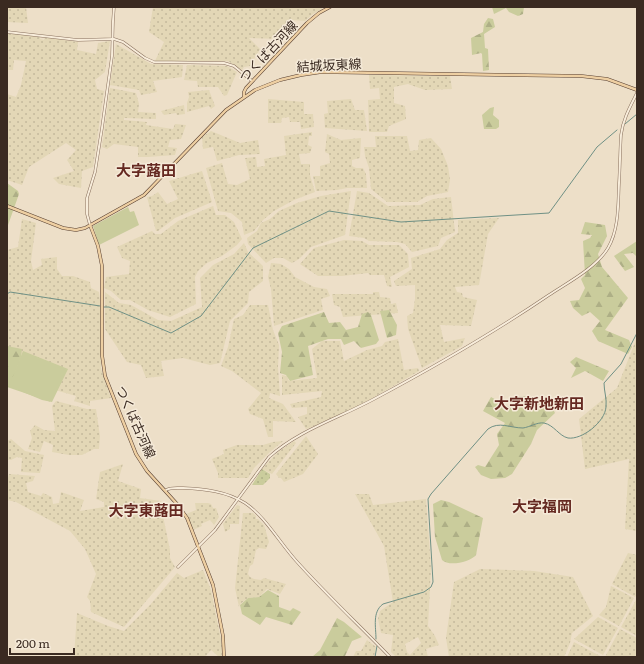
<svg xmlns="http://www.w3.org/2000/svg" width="644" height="664" viewBox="0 0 644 664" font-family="Literata,'Noto Sans JP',serif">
  <defs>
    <pattern id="farmland-dots" width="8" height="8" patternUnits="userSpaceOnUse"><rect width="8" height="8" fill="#e3d7b6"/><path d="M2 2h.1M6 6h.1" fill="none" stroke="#c4b99c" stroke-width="1.8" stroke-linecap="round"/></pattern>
    <pattern id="grass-dots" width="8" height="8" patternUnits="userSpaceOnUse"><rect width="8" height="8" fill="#cacc9c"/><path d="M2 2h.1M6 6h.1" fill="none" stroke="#aeaf86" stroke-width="1.8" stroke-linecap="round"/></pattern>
    <pattern id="forest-firs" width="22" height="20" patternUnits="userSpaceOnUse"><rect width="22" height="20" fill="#cacc9c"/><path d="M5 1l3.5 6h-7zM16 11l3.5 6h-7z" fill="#aeaf86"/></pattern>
  </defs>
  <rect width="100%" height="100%" fill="#eddfc8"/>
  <path fill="url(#farmland-dots)" fill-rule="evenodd" d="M 7,7 L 26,7 L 28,23 L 7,22 Z
    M 153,7 L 325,7 L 313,14 L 305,21 L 290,20 L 290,26 L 299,27 L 287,39 L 249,38 L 260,49 L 250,66 L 244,67 L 242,70 L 228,61 L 155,61 L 164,42 L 149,32 Z
    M 7,33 L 15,33 L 40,37 L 40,39 L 44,40 L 45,37 L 78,42 L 77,50 L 96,54 L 98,43 L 110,41 L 105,72 L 95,80 L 97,89 L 104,91 L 93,167 L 82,171 L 81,188 L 59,184 L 53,178 L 74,171 L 67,160 L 76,150 L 66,143 L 29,167 L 22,185 L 7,180 L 8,160 L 7,159 L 7,94 L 16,97 L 21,85 L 26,61 L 14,60 L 13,70 L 7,70 Z
    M 116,44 L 151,64 L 183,65 L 182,77 L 153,81 L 157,92 L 141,95 L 139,90 L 110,85 Z
    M 187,65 L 227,66 L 237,72 L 227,95 L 224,96 L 218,87 L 198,87 L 197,81 L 184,80 Z
    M 369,75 L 450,76 L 452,89 L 425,90 L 408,84 L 394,87 L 394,103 L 405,106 L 406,119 L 389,126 L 387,132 L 369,132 L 368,100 L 380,99 L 379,88 L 370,89 Z
    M 110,88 L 136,93 L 139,104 L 138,112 L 156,113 L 156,119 L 124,118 L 124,120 L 147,122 L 146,125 L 173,129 L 175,124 L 186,125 L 181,139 L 170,140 L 168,147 L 177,148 L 175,155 L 148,157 L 138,157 L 138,147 L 114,144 L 107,149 L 102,147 Z
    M 209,90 L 215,106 L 211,109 L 209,106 L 187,112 L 187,103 L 189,97 L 188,92 Z
    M 268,99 L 304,102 L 304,114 L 313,114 L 314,127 L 301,129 L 300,122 L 290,122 L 289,117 L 282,118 L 281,123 L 268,123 Z
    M 351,99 L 355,110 L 364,110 L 367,131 L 325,128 L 324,114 L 328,113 L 327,101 Z
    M 184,105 L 185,114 L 177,115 L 176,113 L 164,115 L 161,111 Z
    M 211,131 L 240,143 L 258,140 L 260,154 L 239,155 L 217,161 L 213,147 L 203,149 L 202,137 Z
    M 312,132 L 312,136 L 309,136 L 308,145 L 312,147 L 310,153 L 299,154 L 301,164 L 310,164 L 310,175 L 315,192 L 294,200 L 274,211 L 263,220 L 254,231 L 244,235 L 242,222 L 231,213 L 218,211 L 206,168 L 222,163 L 228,184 L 237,185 L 250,179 L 245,158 L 256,157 L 257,167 L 265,166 L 264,159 L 286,155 L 284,136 Z
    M 327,134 L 341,140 L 361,138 L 360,158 L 352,160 L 352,166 L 356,168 L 363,168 L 366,174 L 367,188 L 347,188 L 337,190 L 316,191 L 313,176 L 320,176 L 320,166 L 330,163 L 329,154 L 325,152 Z
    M 375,136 L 407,136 L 410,151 L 418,150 L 419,140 L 431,138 L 441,149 L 448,166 L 450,180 L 448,192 L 427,196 L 417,202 L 387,202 L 371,189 L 369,168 L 365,156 L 364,147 L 376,147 Z
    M 202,171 L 212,202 L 175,218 L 158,231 L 156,231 L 147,197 L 152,196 L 158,192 L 167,204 L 178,199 L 169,181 Z
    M 351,191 L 345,235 L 311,247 L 299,259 L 292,263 L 283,258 L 274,258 L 266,263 L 248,244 L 247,238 L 257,231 L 261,223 L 270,219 L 279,211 L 297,203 L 321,196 Z
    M 357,191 L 369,193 L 388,206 L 420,205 L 433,199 L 451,197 L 455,232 L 441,238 L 438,246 L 412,252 L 405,244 L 397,242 L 369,241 L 364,238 L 349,236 Z
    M 213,206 L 216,215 L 225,215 L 234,222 L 242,239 L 237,245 L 222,256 L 207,263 L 198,271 L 195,277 L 196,304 L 170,317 L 148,310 L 130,300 L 121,300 L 111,291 L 104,288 L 106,277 L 129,274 L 130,261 L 122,258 L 117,247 L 152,231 L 155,234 L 161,234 L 178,221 Z
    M 499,218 L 488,234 L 479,285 L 455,287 L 457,292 L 462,293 L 463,297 L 477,300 L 471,326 L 440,325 L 444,342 L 465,338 L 462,346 L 422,368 L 408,329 L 407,316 L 413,313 L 415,299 L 415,285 L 396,286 L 394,281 L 412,269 L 411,258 L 440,249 L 447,240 L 458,233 L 458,220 Z
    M 22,219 L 36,223 L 31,261 L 33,270 L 42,265 L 41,259 L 57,257 L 57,269 L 62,276 L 73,276 L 90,282 L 91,288 L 99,292 L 101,308 L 101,369 L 111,398 L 90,401 L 90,406 L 74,401 L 76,396 L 55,390 L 7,384 L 7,250 L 18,247 Z
    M 344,240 L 362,241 L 369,245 L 399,245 L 408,254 L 409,267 L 390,277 L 392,287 L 387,286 L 384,275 L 370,275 L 368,273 L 342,276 L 318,276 L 300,264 L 314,248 Z
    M 244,243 L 248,252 L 263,266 L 263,281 L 249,292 L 248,303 L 230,321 L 220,363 L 210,365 L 183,358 L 161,361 L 164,376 L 146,378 L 141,365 L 127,362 L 105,329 L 105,292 L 119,303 L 131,305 L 158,320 L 171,321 L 202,307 L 200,278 L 213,265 L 234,254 Z
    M 271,263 L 281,264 L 289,269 L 295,277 L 314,287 L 327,289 L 330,296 L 321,299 L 323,310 L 274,326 L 271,289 L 268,277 Z
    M 373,292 L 379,292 L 380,297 L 390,298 L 391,304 L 396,303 L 398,313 L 343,317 L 340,307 L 334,305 L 332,294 L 373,294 Z
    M 250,305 L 268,305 L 273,330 L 279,345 L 278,367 L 280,396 L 270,393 L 269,398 L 283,404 L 296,422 L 273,421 L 273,437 L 268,437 L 263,419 L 250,414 L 248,409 L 261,393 L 232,371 L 221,366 L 228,347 L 234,319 L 243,315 Z
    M 637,337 L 637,531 L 625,529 L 629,459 L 585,469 L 579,419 L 617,388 Z
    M 398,339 L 404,370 L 418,368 L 419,371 L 359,406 L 337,417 L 306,429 L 298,417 L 307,414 L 307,407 L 292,408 L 290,404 L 321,397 L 322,391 L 282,395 L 282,375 L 287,376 L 289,381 L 317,378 L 312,349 L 322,341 L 340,341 L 344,361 L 367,350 L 382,346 L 385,342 Z
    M 56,401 L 87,409 L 96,409 L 100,436 L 99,449 L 94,449 L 82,455 L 69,455 L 52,452 L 53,445 L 44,441 L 40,452 L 28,449 L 32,438 L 30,431 L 35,425 L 44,430 L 55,431 L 52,406 Z
    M 306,436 L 318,454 L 303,474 L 284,482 L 281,478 L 279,478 L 276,474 Z
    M 11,439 L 25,451 L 44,455 L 40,473 L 21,472 L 22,458 L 17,457 L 11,460 L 7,460 L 7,441 Z
    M 283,441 L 270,452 L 254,468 L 248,478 L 218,478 L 218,473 L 212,459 L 224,454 L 223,450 L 237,445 L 263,445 L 273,442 Z
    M 294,441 L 296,443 L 272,474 L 262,469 L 278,452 Z
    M 123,464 L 118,481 L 141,489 L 140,498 L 161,501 L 162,511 L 170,550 L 170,558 L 175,567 L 124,627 L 91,612 L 90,601 L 87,597 L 96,574 L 85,549 L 70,531 L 16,502 L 7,500 L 7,482 L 9,474 L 35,476 L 33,481 L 26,483 L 28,492 L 41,496 L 43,493 L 52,497 L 53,504 L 59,503 L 61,492 L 84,500 L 80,511 L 104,507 L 104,502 L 96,499 L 100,472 Z
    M 355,494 L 369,494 L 373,505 L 426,499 L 431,568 L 428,626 L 435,636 L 439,645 L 426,649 L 428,657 L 396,657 L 391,652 L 393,635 L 381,633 L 378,619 L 380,611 L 393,602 L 384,546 ZM 418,637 L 421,643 L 410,655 L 407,652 L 405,644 Z
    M 195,503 L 208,503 L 211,504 L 213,508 L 216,508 L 219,517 L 214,525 L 210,520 L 201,524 L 202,526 L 193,530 L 186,514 L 196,510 Z
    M 237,505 L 240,506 L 239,524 L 230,524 L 230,529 L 225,532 L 223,524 Z
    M 243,513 L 253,513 L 256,516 L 256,519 L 258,519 L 264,525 L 269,542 L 266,549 L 259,548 L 256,550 L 253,564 L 250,566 L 249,569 L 248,574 L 250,577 L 254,579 L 261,580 L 264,578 L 286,584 L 280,594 L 267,589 L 259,597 L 248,598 L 240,604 L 239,607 L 235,588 Z
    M 628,553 L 637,555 L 637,594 L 635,597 L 612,584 Z
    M 480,569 L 534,571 L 573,577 L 593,616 L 572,633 L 570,643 L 564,657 L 449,657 L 446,638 L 454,582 Z
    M 203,570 L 211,590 L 222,644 L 222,657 L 219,657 L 211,650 L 205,657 L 74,657 L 77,613 L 108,626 L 124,631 L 150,605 L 177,573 L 184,578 Z
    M 611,586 L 634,598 L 619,626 L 599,615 L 606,607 Z
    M 636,600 L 637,600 L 637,636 L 621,627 Z
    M 598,617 L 618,628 L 603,655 L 574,639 Z
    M 620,629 L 637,638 L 636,657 L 605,657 Z
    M 367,640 L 376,647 L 374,657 L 353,657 L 356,651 L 361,651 Z
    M 574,642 L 602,657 L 567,657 Z"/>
  <path fill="url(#grass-dots)" d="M 262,469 L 270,474 L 270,478 L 263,485 L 252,485 Z"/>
  <path fill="url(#forest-firs)" d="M 492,7 L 524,7 L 523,14 L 518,16 L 509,12 L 506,8 L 494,14 Z
    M 488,18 L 493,19 L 495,27 L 484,34 L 485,48 L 488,49 L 489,70 L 483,71 L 482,54 L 481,53 L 472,55 L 471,38 L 483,32 L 484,24 Z
    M 494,107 L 493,115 L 499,120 L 499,127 L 496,129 L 484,129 L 482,115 L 490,108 Z
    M 7,183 L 18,191 L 19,194 L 7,228 Z
    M 585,222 L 605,225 L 607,236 L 598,254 L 602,267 L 628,298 L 605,330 L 629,340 L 632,347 L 628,354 L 598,341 L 592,331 L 600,321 L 590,312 L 582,316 L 573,308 L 570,301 L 579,300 L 585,288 L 581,279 L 585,275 L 583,241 L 590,238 L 592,235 L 581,234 Z
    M 637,241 L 637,257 L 633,253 L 624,254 L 634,267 L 625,271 L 614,256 Z
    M 389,310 L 397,325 L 396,335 L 387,338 L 380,311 Z
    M 324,312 L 329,323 L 340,322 L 346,330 L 358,327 L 362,314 L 368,312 L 371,315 L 379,340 L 376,344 L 361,348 L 354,341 L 344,345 L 341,339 L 328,339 L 308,346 L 313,375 L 290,381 L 286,375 L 280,373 L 282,352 L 278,333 L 282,326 Z
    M 7,346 L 22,349 L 21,357 L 14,375 L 51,402 L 7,387 Z
    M 576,357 L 609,371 L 603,381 L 585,371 L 571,378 L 576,368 L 570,362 Z
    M 519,396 C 533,396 549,398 555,413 L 537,430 L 531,444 L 512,474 L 505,478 L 491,479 L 481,475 L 475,467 L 478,465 L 485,467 L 499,445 L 497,434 L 505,423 L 483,411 L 491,397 L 511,408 Z
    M 441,500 L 449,502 L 483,518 L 476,555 C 470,562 449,567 442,560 L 435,537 L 433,504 Z
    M 268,590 L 279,596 L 279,607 L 290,611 L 293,608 L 301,612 L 292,625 L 266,617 L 260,625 L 242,614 L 240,605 L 248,598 L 259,597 Z
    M 337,618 L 344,622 L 362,637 L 352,641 L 345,656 L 348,657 L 312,657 L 320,650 Z"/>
  <path fill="#cacc9c" d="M 128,207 L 130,212 L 134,211 L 139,225 L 99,245 L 93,226 Z
    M 23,351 L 68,369 L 52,402 L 42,400 L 9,386 Z"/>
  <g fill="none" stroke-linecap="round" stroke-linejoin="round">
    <path stroke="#6f9085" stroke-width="1" d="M 625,124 L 637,114
      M 7,294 L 10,292 L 100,306
      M 104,307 L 109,307 L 171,333 L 201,316 L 253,248 L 329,211 L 401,222 L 549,213 L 597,147 L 617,130
      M 376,639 C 376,627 372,612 383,604 L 424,592 L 431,587 L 433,582 L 428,499 L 431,494 L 488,429 C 499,421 510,428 523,428 C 530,427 537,422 544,423 C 554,425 559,436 568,438 C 582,440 605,422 606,407 C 607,399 604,391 604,383 L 621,364 L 637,333
      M 375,657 L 377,646"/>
    <g stroke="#89705d" stroke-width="3">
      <path id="tertiary" d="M 7,32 L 78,40 L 114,39 L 123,42 L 145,58 L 154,62 L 224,63 L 234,66 L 252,81
        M 90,225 L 87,214 L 87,198 L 95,172 L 102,128 L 112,56 L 113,21 L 114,7
        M 166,490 C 171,487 177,488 183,488 C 204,489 226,491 245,503 C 267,518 280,544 299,564 C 328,596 360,626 390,657
        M 178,567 L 215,530 L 269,457 C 299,430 339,418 374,399 C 434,367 493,333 549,295 C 567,283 596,268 608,248 C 619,229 618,205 619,183 C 620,167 620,151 621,135 C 623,119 630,107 637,93"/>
    </g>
    <g stroke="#573f31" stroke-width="3.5">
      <path id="primary" d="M 244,97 L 244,92 L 246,88 L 307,23 L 319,13 L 330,7
        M 7,206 L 63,228 L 76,230 L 85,228 L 144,195 L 226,110 L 255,90 L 280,80 L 301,75 L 321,72 L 581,76 L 607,79 L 637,90
        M 90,225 L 98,246 L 102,266 L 102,355 L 105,376 L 136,454 L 147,471 L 177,504 L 187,518 L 213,585 L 223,636 L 224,657"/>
    </g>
    <use href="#tertiary" stroke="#f8eddb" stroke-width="2"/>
    <use href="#primary" stroke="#eecfa2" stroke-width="2.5"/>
  </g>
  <g text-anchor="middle" stroke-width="3" stroke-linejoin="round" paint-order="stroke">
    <g font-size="13" fill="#3a2a21" stroke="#f5ead8">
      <text transform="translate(268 51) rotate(-47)" y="5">つくば古河線</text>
      <text transform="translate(329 65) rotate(-3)" y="5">結城坂東線</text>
      <text transform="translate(136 422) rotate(66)" y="5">つくば古河線</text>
    </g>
    <g font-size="15" font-weight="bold" fill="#652921" stroke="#f5ead8">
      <text x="146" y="176">大字蕗田</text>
      <text x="539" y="409">大字新地新田</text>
      <text x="542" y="512">大字福岡</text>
      <text x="146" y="516">大字東蕗田</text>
    </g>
  </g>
  <rect width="644" height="664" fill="none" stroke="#3a2a21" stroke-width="16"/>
  <path d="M10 648v6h64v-6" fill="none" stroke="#3a2a21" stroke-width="2"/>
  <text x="16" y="648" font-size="12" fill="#3a2a21" stroke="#f5ead8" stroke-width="3" paint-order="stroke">200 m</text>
</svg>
